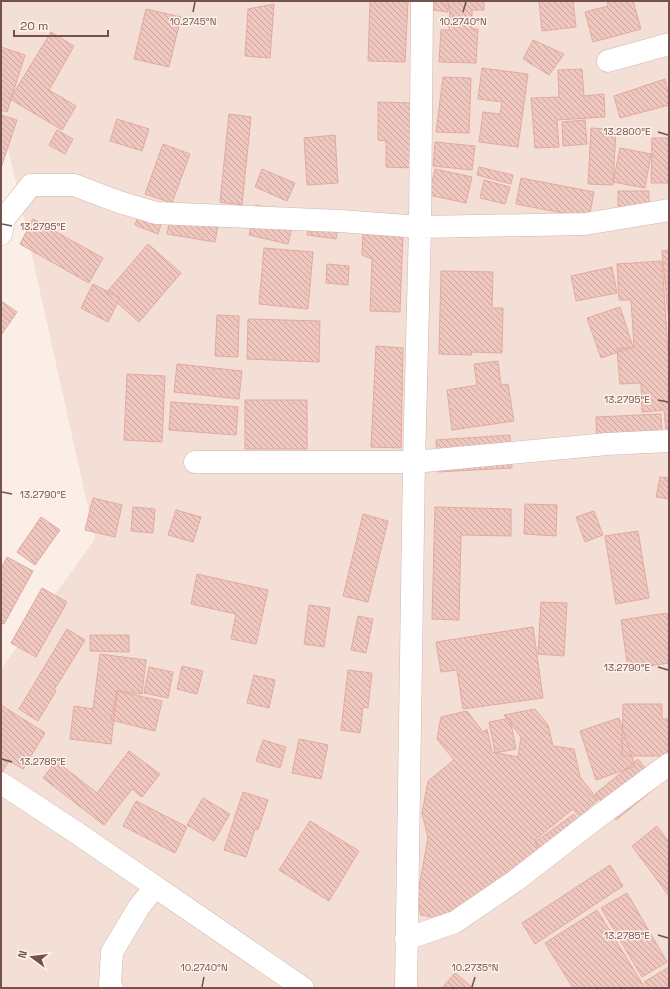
<svg xmlns="http://www.w3.org/2000/svg" width="670" height="989" viewBox="0 0 670 989" font-family="'Space Grotesk',sans-serif">
  <defs>
    <pattern id="building-back-hatch" width="6" height="6" patternUnits="userSpaceOnUse"><rect width="6" height="6" fill="#f0c7bf"/><path d="M-1 5l2 2M0 0l6 6M5-1l2 2" fill="none" stroke="#c7a49d"/></pattern>
  </defs>
  <rect width="100%" height="100%" fill="#fbeee6"/>
  <path fill="#f3dfd5" d="M 1,1 L 669,1 L 669,988 L 1,988 L 1,669 L 95,539 L 1,116 Z"/>
  <path fill="url(#building-back-hatch)" stroke="#e2aaa0" d="M 370,1 L 408,1 L 405,62 L 368,61 Z
    M 433,1 L 449,1 L 448,12 L 433,10 Z
    M 443,1 L 484,1 L 484,10 L 472,10 L 472,29 L 478,29 L 476,63 L 439,62 L 441,30 L 449,30 L 450,6 L 443,5 Z
    M 539,1 L 573,1 L 576,27 L 542,31 Z
    M 607,1 L 633,1 L 641,29 L 593,42 L 585,12 L 608,6 Z
    M 274,4 L 270,58 L 245,56 L 248,9 Z
    M 146,9 L 181,17 L 169,67 L 134,59 Z
    M 51,32 L 74,46 L 49,90 L 76,106 L 62,130 L 10,99 Z
    M 533,40 L 564,54 L 549,75 L 523,59 Z
    M 1,47 L 25,55 L 7,112 L 1,110 Z
    M 482,68 L 528,74 L 518,147 L 479,142 L 483,112 L 500,114 L 502,102 L 478,99 Z
    M 582,69 L 584,96 L 604,94 L 605,117 L 557,120 L 559,147 L 535,148 L 531,98 L 559,97 L 558,70 Z
    M 443,77 L 471,78 L 469,133 L 436,132 Z
    M 665,79 L 669,97 L 669,105 L 620,118 L 614,96 Z
    M 378,102 L 414,103 L 413,168 L 386,167 L 386,141 L 378,140 Z
    M 229,114 L 251,117 L 242,205 L 220,202 Z
    M 1,115 L 17,120 L 1,168 Z
    M 117,119 L 149,129 L 142,151 L 110,141 Z
    M 585,120 L 587,144 L 563,146 L 562,122 Z
    M 591,128 L 616,130 L 613,185 L 588,184 Z
    M 57,130 L 73,139 L 65,154 L 49,145 Z
    M 335,135 L 338,183 L 307,185 L 304,138 Z
    M 652,138 L 669,138 L 669,183 L 651,183 Z
    M 435,142 L 475,146 L 472,170 L 433,166 Z
    M 163,144 L 190,154 L 172,203 L 145,194 Z
    M 620,148 L 651,154 L 645,188 L 613,182 Z
    M 479,167 L 513,175 L 511,184 L 477,175 Z
    M 262,169 L 295,183 L 287,201 L 255,187 Z
    M 435,169 L 472,177 L 466,203 L 429,195 Z
    M 521,178 L 594,192 L 589,218 L 516,204 Z
    M 484,180 L 510,187 L 505,204 L 480,198 Z
    M 618,191 L 649,191 L 649,216 L 618,215 Z
    M 142,205 L 165,213 L 158,234 L 135,225 Z
    M 256,205 L 295,213 L 288,244 L 249,235 Z
    M 171,212 L 219,220 L 215,242 L 167,234 Z
    M 310,216 L 339,220 L 336,239 L 307,235 Z
    M 33,219 L 103,258 L 89,283 L 20,244 Z
    M 363,233 L 403,234 L 400,312 L 370,311 L 372,259 L 362,255 Z
    M 148,244 L 181,273 L 139,322 L 106,293 Z
    M 264,248 L 313,252 L 308,309 L 259,304 Z
    M 669,250 L 669,323 L 662,251 Z
    M 662,261 L 669,364 L 669,442 L 667,442 L 664,410 L 642,412 L 641,383 L 620,384 L 617,349 L 634,347 L 631,300 L 619,300 L 617,264 Z
    M 327,264 L 349,266 L 348,285 L 326,283 Z
    M 612,267 L 617,293 L 576,301 L 571,276 Z
    M 441,271 L 493,272 L 492,308 L 503,308 L 502,353 L 471,352 L 472,355 L 439,354 Z
    M 93,284 L 120,298 L 108,322 L 81,308 Z
    M 1,301 L 17,312 L 1,335 Z
    M 620,307 L 633,347 L 601,358 L 587,318 Z
    M 217,315 L 239,316 L 238,357 L 215,356 Z
    M 248,319 L 320,321 L 319,362 L 247,359 Z
    M 376,346 L 403,348 L 401,448 L 371,447 Z
    M 498,361 L 501,385 L 508,384 L 514,421 L 452,430 L 447,390 L 477,385 L 474,364 Z
    M 177,364 L 242,371 L 239,399 L 174,392 Z
    M 127,374 L 165,376 L 162,442 L 124,440 Z
    M 245,400 L 307,400 L 307,449 L 245,449 Z
    M 171,402 L 238,407 L 236,435 L 169,430 Z
    M 661,414 L 663,451 L 597,455 L 596,417 Z
    M 510,435 L 512,468 L 438,472 L 436,440 Z
    M 660,477 L 669,478 L 669,499 L 656,497 Z
    M 93,498 L 122,505 L 115,537 L 85,530 Z
    M 525,504 L 557,505 L 556,536 L 524,534 Z
    M 133,507 L 155,509 L 153,533 L 131,531 Z
    M 435,507 L 511,509 L 511,536 L 461,535 L 459,620 L 432,619 Z
    M 176,510 L 201,517 L 193,542 L 168,535 Z
    M 594,511 L 603,535 L 585,542 L 576,517 Z
    M 363,514 L 388,521 L 368,602 L 343,596 Z
    M 41,517 L 60,530 L 35,565 L 17,552 Z
    M 638,531 L 649,598 L 616,604 L 605,536 Z
    M 7,557 L 33,571 L 4,624 L 1,623 L 1,569 Z
    M 197,574 L 268,590 L 256,644 L 231,639 L 236,614 L 191,604 Z
    M 42,588 L 67,602 L 36,657 L 11,643 Z
    M 541,602 L 567,603 L 564,656 L 538,654 Z
    M 309,605 L 330,608 L 324,647 L 304,644 Z
    M 667,613 L 669,624 L 669,663 L 628,669 L 621,620 Z
    M 358,616 L 373,619 L 366,653 L 351,650 Z
    M 533,627 L 543,698 L 463,709 L 457,670 L 441,672 L 436,642 Z
    M 67,629 L 85,640 L 54,690 L 56,691 L 38,721 L 19,709 Z
    M 90,635 L 129,635 L 129,652 L 90,651 Z
    M 100,654 L 146,660 L 142,694 L 117,691 L 111,744 L 70,739 L 74,706 L 93,709 Z
    M 182,666 L 203,671 L 197,694 L 177,689 Z
    M 149,667 L 173,672 L 168,698 L 144,693 Z
    M 348,670 L 372,673 L 368,708 L 363,707 L 360,733 L 341,730 Z
    M 254,675 L 275,680 L 269,708 L 247,703 Z
    M 117,691 L 162,701 L 155,731 L 111,720 Z
    M 623,704 L 662,704 L 662,719 L 669,719 L 669,756 L 622,756 Z
    M 1,705 L 45,733 L 23,769 L 9,761 L 1,774 Z
    M 535,709 L 548,725 L 553,746 L 574,749 L 580,777 L 598,800 L 588,808 L 585,824 L 573,809 L 535,840 L 540,861 L 447,920 L 421,915 L 417,898 L 428,838 L 422,813 L 428,781 L 454,760 L 437,739 L 441,717 L 467,711 L 483,732 L 487,729 L 492,752 L 518,757 L 521,737 L 504,715 Z
    M 510,718 L 516,749 L 495,753 L 489,722 Z
    M 619,718 L 635,766 L 596,780 L 580,731 Z
    M 299,739 L 328,745 L 321,779 L 292,773 Z
    M 263,740 L 286,747 L 280,768 L 256,761 Z
    M 129,751 L 160,774 L 142,797 L 132,789 L 104,825 L 43,778 L 56,761 L 97,793 Z
    M 638,759 L 659,785 L 616,820 L 595,794 Z
    M 243,792 L 268,800 L 258,830 L 255,829 L 246,857 L 224,850 Z
    M 203,798 L 230,814 L 214,841 L 187,825 Z
    M 136,801 L 187,827 L 175,853 L 123,826 Z
    M 574,814 L 586,832 L 547,859 L 535,842 Z
    M 310,821 L 359,851 L 329,901 L 279,870 Z
    M 657,826 L 669,842 L 669,896 L 632,846 Z
    M 610,865 L 623,886 L 535,944 L 522,923 Z
    M 627,893 L 667,962 L 642,977 L 601,908 Z
    M 597,910 L 645,988 L 573,988 L 545,943 Z
    M 669,967 L 669,988 L 648,988 L 644,982 Z
    M 455,973 L 473,988 L 442,988 Z"/>
  <g fill="none" stroke-linecap="round" stroke-linejoin="round">
    <g stroke="#cfb6b0" stroke-width="23">
      <path id="minor" d="M 608,61 L 669,44
        M 1,234 L 4,219 L 31,185 L 74,185 L 119,202 L 156,213 L 340,221 L 420,227 L 585,224 L 669,210
        M 195,462 L 414,462 L 607,444 L 669,441
        M 406,939 L 455,922 L 515,881 L 595,819 L 669,764
        M 112,988 L 110,984 L 112,952 L 139,907 L 155,887
        M 406,988 L 414,462 L 420,227 L 422,1"/>
    </g>
    <g stroke="#cfb6b0" stroke-width="23">
      <path id="tertiary" d="M 1,783 L 77,833 L 303,988"/>
    </g>
    <use href="#minor" stroke="#fff" stroke-width="22"/>
    <use href="#tertiary" stroke="#fff" stroke-width="22"/>
  </g>
  <path fill="none" stroke="#74514c" stroke-width="1.5" d="M 193,12 L 195,2M 463,12 L 466,2M 658,132 L 668,135M 2,224 L 12,226M 658,400 L 668,402M 2,492 L 12,494M 658,667 L 668,670M 2,759 L 12,762M 658,935 L 668,938M 202,987 L 204,977M 472,987 L 475,977"/>
  <g font-size="10" text-anchor="middle" fill="#74514c" stroke="#fef3ec" stroke-width="3" stroke-linejoin="round" paint-order="stroke">
    <text x="193" y="25">10.2745°N</text>
    <text x="463" y="25">10.2740°N</text>
    <text x="627" y="135">13.2800°E</text>
    <text x="43" y="230">13.2795°E</text>
    <text x="627" y="403">13.2795°E</text>
    <text x="43" y="498">13.2790°E</text>
    <text x="627" y="671">13.2790°E</text>
    <text x="43" y="765">13.2785°E</text>
    <text x="627" y="939">13.2785°E</text>
    <text x="204" y="971">10.2740°N</text>
    <text x="475" y="971">10.2735°N</text>
  </g>
  <rect width="670" height="989" fill="none" stroke="#74514c" stroke-width="4"/>
  <g transform="translate(32 957) rotate(285)" stroke="#fef3ec" stroke-width="3" paint-order="stroke">
  <path d="M0-3L7 15L0 10L-7 15Z" fill="#74514c"/>
  <text y="-6" font-size="11" font-weight="bold" text-anchor="middle" fill="#74514c">N</text>
  </g>
  <path d="M14 30v6h94v-6" fill="none" stroke="#74514c" stroke-width="2"/>
  <text x="20" y="30" font-size="12" fill="#74514c" stroke="#fef3ec" stroke-width="3" paint-order="stroke">20 m</text>
</svg>
